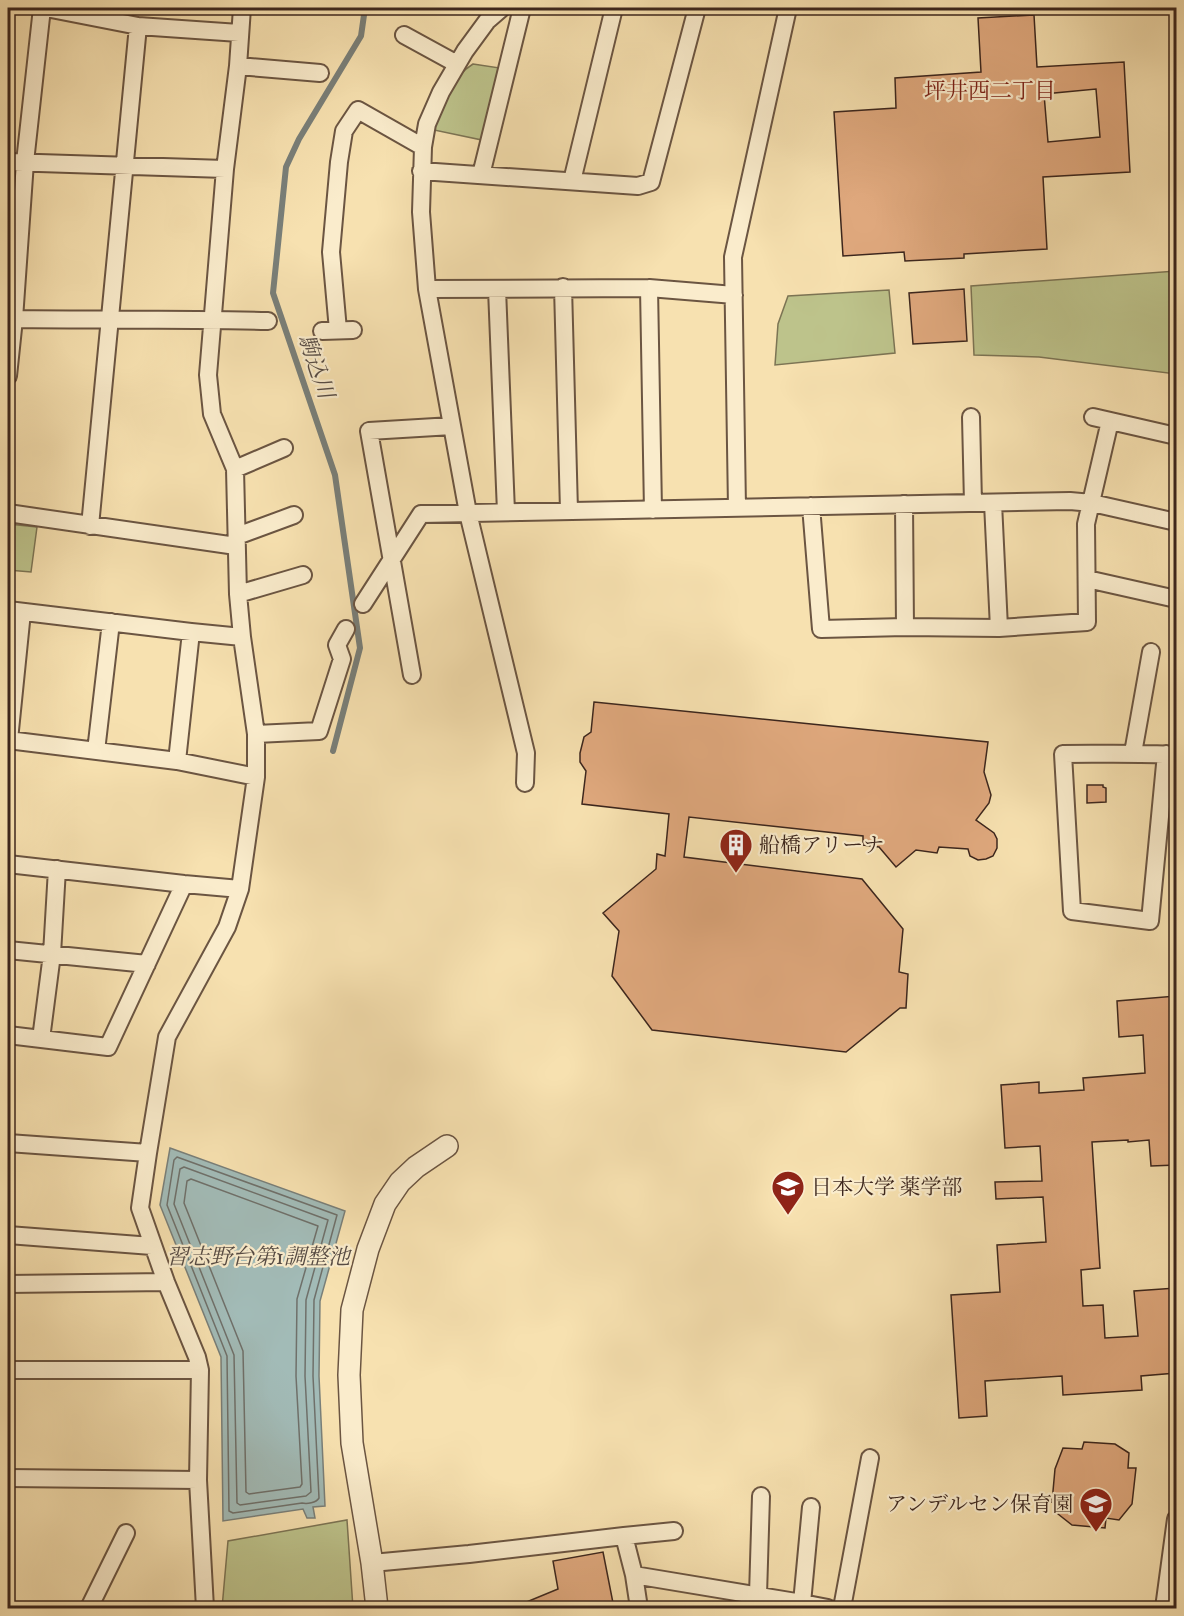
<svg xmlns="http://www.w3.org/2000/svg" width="1184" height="1616" viewBox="0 0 1184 1616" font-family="'IM FELL Double Pica','Noto Serif JP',serif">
  <rect width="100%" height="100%" fill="#f7e1b0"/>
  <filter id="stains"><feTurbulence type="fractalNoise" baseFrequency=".00333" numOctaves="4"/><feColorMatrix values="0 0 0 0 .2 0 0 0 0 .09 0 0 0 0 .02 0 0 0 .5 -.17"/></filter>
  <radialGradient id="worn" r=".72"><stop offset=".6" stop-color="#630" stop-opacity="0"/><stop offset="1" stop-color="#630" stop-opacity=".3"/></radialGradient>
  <path fill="#bdc38b" stroke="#7c7454" stroke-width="1.5" d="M 473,64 L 500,68 L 482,140 L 434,130 C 443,104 449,79 473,64 Z
    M 1176,271 L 1176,374 L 1039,357 L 974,355 L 971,286 Z
    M 889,290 L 895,353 L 775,365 L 778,324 L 788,296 Z
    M 8,524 L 37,527 L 31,572 L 8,570 Z
    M 347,1520 L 353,1608 L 222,1608 L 228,1541 Z"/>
  <path fill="#a2bbb7" stroke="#797f79" stroke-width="1.5" d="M 170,1148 L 345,1211 L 320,1301 L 319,1376 L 325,1506 L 313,1507 L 315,1518 L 307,1518 L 303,1509 L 223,1521 L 221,1357 L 160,1205 Z"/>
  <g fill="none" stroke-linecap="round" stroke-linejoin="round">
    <path stroke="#6f706a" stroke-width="1.5" d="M 177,1157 L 337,1215 L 314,1300 L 313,1376 L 319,1498 C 316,1503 307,1504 302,1503 L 233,1513 L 229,1511 L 227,1356 L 167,1205 L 174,1160 Z
      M 184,1167 L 328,1220 L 306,1300 L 305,1376 L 311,1492 L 306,1496 L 240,1505 L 237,1503 L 234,1355 L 174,1204 L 180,1169 Z
      M 191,1179 L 318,1226 L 297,1299 L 296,1376 L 302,1484 L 300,1487 L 249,1494 L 246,1492 L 243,1351 L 184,1203 L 187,1181 Z"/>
    <path stroke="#797f79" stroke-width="6" d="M 333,751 L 360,648 L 335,475 L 273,293 L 286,167 L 299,139 L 361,36 L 365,8"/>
  </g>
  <path fill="#dfa87d" stroke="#3c261d" stroke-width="1.5" fill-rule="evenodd" d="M 1034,15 L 1037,67 L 1124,62 L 1130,172 L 1043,177 L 1047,249 L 964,254 L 964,258 L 905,261 L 904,252 L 843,256 L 834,112 L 896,108 L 895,78 L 981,72 L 978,18 ZM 1096,89 L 1100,137 L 1048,142 L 1044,94 Z
    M 964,289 L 967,341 L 913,344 L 909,293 Z
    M 594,702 L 988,742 L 984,772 L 991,795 L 989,803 L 976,820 L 994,833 L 997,839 L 997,848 L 993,856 L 986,859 L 978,860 L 970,856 L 968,849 L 939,847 L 937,853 L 916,850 L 896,867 L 879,847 L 863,845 L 863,836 L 689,817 L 684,857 L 862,879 L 903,929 L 899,972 L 908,974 L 906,1008 L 900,1008 L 846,1052 L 652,1030 L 612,976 L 619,931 L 603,913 L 656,869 L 657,854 L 665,856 L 669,814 L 582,804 L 586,771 L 580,762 L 580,753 L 584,737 L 591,732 Z
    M 1087,785 L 1103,785 L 1103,787 L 1106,788 L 1106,802 L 1087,803 Z
    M 1176,996 L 1176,1165 L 1151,1166 L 1149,1140 L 1128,1142 L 1128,1140 L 1092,1142 L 1100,1268 L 1081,1270 L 1083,1306 L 1103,1305 L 1105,1338 L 1138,1336 L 1134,1291 L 1176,1288 L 1176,1373 L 1141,1376 L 1142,1390 L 1063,1395 L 1062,1376 L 985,1381 L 987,1416 L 959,1418 L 951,1295 L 1000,1292 L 997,1245 L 1046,1242 L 1043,1197 L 996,1199 L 995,1182 L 1042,1181 L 1040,1146 L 1005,1148 L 1001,1085 L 1039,1082 L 1039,1093 L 1084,1090 L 1083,1078 L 1145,1073 L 1143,1035 L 1119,1037 L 1117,1001 Z
    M 1084,1442 L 1115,1444 L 1129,1453 L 1128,1468 L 1136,1468 L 1132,1504 L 1119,1520 L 1106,1518 L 1105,1528 L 1072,1525 L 1058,1514 L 1060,1503 L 1052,1502 L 1055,1469 L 1063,1448 L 1082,1449 Z
    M 603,1552 L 614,1608 L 512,1608 L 558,1589 L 553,1561 Z"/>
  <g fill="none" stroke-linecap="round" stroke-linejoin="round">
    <g stroke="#6b5542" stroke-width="20">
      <path id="minor" d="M 46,8 L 138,26 L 239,33
        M 502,8 L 487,21 L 465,51 L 441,92 L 427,124 L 423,147 L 421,212 L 427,289 L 468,513 L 526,753 L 525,783
        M 404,35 L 457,64
        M 238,66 L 320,73
        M 8,162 L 225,169
        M 421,171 L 638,186 L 651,182 L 697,8
        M 481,175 L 522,8
        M 572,181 L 614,8
        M 563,287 L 569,511
        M 649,288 L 653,510
        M 427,289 L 649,288 L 734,295
        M 497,289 L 506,512
        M 14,319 C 98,320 183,319 268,321
        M 338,330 L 331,252 L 339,162 L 344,131 L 358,110 L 423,147
        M 322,331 L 353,330
        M 8,376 L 14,319 L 25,162 L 42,8
        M 971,417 L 973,503
        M 1093,417 L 1176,436
        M 235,469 L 284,448
        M 993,503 L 999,628
        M 904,504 L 905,627
        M 811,506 L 821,629 L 905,627 L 999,628 L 1087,622 L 1086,524 L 1110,421
        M 737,508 L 733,257 L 788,8
        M 8,513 L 236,546
        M 90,526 L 138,26
        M 237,536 L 294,515
        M 1087,579 L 1176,599
        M 238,594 L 303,575
        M 363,604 L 421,514 L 1070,501 L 1092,503 L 1176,522
        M 8,610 L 191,632 L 242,637
        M 412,675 L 369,431 L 452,426
        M 256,734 L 319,731 L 342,659 L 337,645 L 346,629
        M 8,740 L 177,761 L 256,777
        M 9,740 L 22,612
        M 96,751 L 111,622
        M 1133,753 L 1151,652
        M 1166,754 L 1150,921 L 1072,911 L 1063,754 C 1101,754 1139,753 1176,755
        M 177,761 L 191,632
        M 8,864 L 184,884 L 240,889
        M 8,950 L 147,964
        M 8,1035 L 108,1047 L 184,884
        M 41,1039 L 52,954 L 57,869
        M 8,1143 L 148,1153
        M 8,1235 L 152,1246
        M 8,1284 L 166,1282
        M 8,1370 L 200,1370
        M 8,1478 L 198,1480
        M 624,1536 L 674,1531
        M 372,1563 L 469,1554 L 624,1536 L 634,1575 L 639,1608
        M 634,1575 L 802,1603 L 828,1608
        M 758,1595 L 761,1496
        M 802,1603 L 811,1507
        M 89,1608 L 126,1533
        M 205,1608 L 198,1480 L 200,1370 L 197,1357 L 166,1282 L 140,1208 L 148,1153 L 167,1037 L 227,927 L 240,889 L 256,777 L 256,734 L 242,637 L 238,594 L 235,469 L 212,414 L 208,375 L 225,169 L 238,66 L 242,8
        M 842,1608 L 870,1458
        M 1164,1608 L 1176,1519"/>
    </g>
    <g stroke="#6b5542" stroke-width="24">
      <path id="tertiary" d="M 377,1608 L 372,1563 L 352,1443 L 349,1375 L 352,1310 L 368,1249 L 385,1204 L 400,1182 L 416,1167 L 447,1146"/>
    </g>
    <use href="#minor" stroke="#faeccc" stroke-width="16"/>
    <use href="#tertiary" stroke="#faeccc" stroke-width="21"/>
  </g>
  <defs>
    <g id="building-pin" transform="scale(1.725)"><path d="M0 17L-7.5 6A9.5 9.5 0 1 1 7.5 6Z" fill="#8f2418" stroke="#faeccc"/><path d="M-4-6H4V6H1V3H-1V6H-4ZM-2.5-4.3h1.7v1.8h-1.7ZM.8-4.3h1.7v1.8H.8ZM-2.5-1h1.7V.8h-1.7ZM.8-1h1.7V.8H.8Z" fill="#fff"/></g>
    <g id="university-pin" transform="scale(1.725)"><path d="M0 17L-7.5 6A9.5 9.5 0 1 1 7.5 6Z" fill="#8f2418" stroke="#faeccc"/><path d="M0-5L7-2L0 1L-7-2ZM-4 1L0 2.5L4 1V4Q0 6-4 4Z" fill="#fff"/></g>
    <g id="school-pin" transform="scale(1.725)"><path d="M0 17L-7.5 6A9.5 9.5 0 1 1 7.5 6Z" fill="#8f2418" stroke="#faeccc"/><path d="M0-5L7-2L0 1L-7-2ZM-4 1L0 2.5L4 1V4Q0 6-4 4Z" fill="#fff"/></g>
  </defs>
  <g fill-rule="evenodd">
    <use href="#building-pin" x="736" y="845"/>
    <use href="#university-pin" x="788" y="1187"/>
    <use href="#school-pin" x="1096" y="1504"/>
  </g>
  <g text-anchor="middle" stroke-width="4.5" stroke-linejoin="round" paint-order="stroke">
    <g font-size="21" fill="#3c261d" stroke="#faeccc" text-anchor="start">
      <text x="759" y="852">船橋アリーナ</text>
      <text x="811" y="1194">日本大学 薬学部</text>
      <text x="1073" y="1511" text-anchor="end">アンデルセン保育園</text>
    </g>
    <g font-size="22" fill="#7a1f14" stroke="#faeccc">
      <text x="990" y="98">坪井西二丁目</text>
    </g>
    <g font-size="22" font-style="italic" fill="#564b44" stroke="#faeccc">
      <text transform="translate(317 366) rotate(71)" y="8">駒込川</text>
      <text x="258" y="1264">習志野台第1調整池</text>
    </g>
  </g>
  <rect width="1184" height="1616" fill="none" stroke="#f7e1b0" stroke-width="30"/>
  <rect x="9" y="9" width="1166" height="1598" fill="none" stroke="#3c261d" stroke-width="3"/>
  <rect x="15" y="15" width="1154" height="1586" fill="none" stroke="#3c261d" stroke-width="1.5"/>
  <rect width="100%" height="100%" filter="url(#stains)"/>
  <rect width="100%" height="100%" fill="url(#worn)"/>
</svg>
